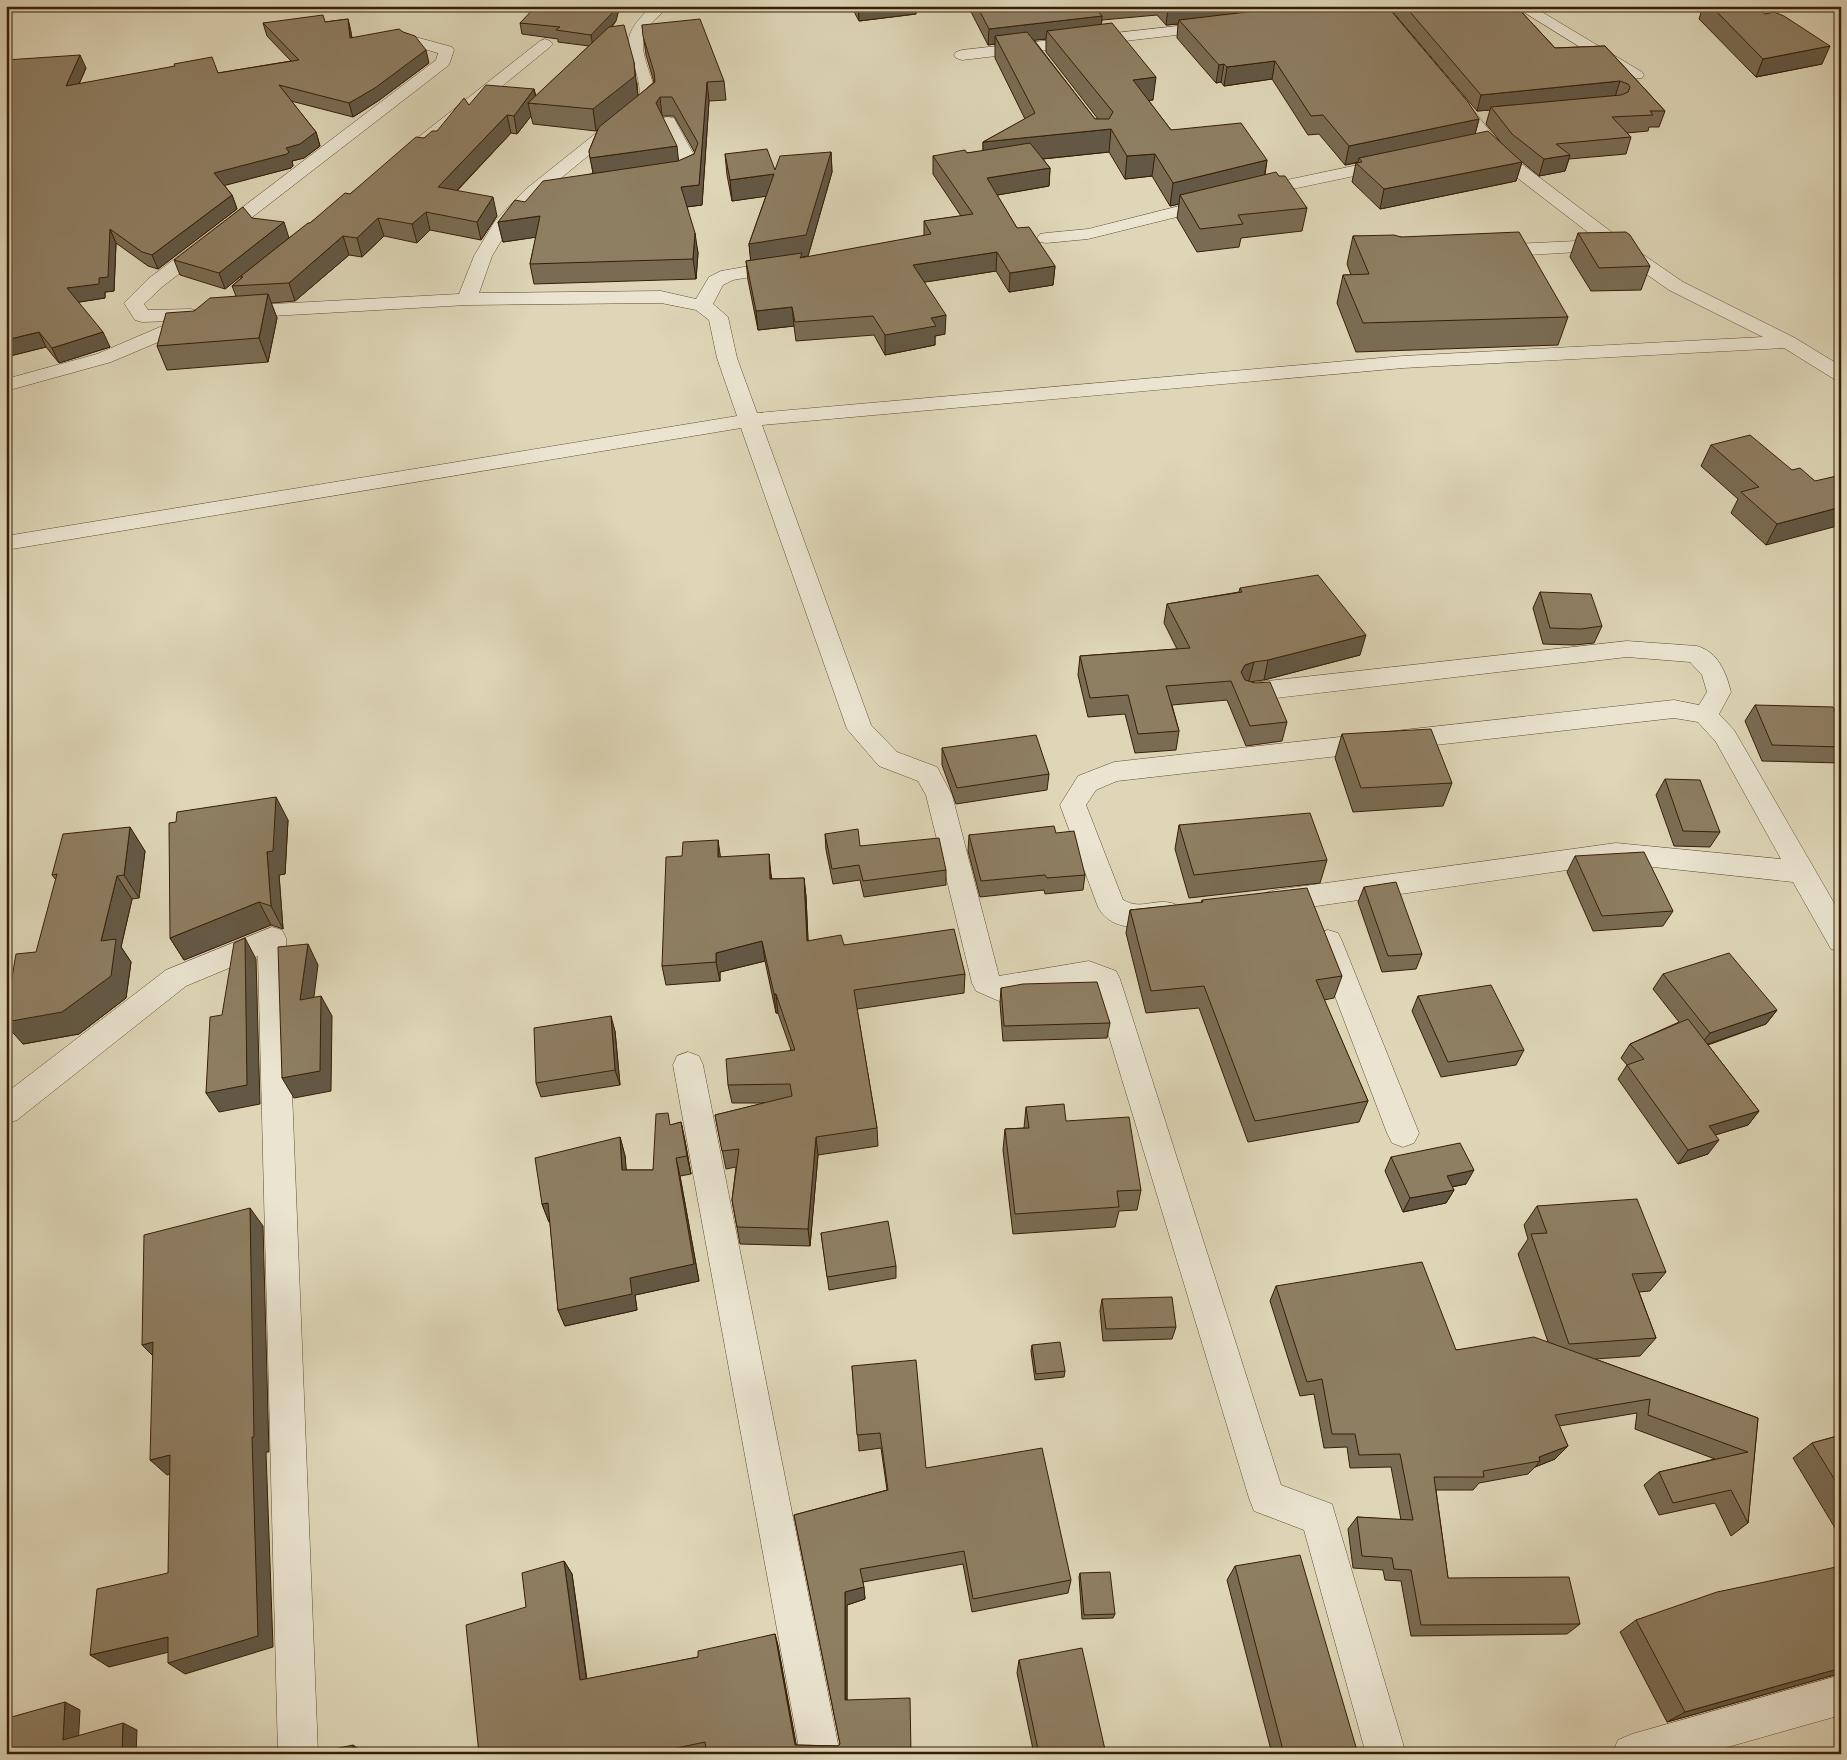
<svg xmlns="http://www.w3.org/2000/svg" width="1847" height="1760" viewBox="0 0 1847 1760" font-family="'Old Standard TT',serif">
  <rect width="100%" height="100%" fill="#ded6b7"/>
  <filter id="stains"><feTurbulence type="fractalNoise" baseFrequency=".004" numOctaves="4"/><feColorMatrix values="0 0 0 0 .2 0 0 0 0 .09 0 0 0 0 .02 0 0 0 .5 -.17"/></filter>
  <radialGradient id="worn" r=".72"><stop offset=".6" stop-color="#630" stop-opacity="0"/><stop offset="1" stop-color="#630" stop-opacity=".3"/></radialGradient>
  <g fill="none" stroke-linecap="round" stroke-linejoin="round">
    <g stroke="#614c32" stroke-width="1">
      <path id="minor" d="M 652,6 L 668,6 C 662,15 652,20 647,29 C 634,50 656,78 656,100 L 538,197 L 509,228 L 492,256 L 479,293 L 661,291 L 696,299 L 709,277 L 721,271 L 784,260 L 791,262 L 793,266 L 791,270 L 733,280 L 723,285 L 713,304 L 728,317 L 737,358 L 757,413 L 1403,356 L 1763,337 L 1669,290 L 1612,250 L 1493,257 L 1486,255 L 1484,251 L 1486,247 L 1493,245 L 1598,240 L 1494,160 L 1447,97 L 1449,94 L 1461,94 L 1506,152 L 1622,240 L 1683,282 L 1795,338 L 1841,366 L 1841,381 L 1834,379 L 1784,348 L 1403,368 L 762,425 L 871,725 L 897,752 L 937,767 L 952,795 L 999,976 L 1089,961 L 1116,971 L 1120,979 L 1281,1485 L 1332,1504 L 1406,1754 L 1366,1754 L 1304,1530 L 1254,1511 L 1249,1498 L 1094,987 L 1089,985 L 999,1001 L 976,991 L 972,983 L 926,795 L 918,781 L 879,766 L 847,729 L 741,428 L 6,550 L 6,536 L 737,416 L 717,358 L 709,320 L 696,310 L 661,303 L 467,305 L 236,318 L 229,316 L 226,312 L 229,308 L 236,306 L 459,294 L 474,256 L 495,221 L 526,189 L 640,98 C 640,53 607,47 652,6 Z
        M 1514,6 L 1532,6 L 1642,72 L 1644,75 L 1642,78 L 1630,78 Z
        M 1214,22 L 1219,24 L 1222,27 L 1219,30 L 962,60 L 956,58 L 954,55 L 956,52 L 962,50 Z
        M 412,36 L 452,47 L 454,50 L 449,65 L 162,287 L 144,304 L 148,310 L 191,309 L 198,311 L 204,320 L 201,324 L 111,362 L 6,391 L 6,379 L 97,354 L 174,321 L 142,322 L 135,320 L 124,303 L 148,279 L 436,60 L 438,53 L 407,44 L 404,41 L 407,38 Z
        M 545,39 L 550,41 L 553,44 L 550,47 L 414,158 L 408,159 L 402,158 L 399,154 L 402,150 L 540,41 Z
        M 668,117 L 674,118 L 676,122 L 699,164 L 695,174 L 680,179 L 668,181 L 662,180 L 659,176 L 662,172 L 681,167 L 681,164 L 660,122 L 662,118 Z
        M 1391,158 L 1397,159 L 1400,163 L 1397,167 L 1254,197 L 1248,196 L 1245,192 L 1248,188 L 1254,187 Z
        M 1215,197 L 1221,198 L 1224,202 L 1221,206 L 1088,239 L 1046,243 L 1040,242 L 1037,238 L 1040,234 L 1046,233 L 1088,229 Z
        M 1627,641 L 1697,646 C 1718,652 1726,672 1731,692 L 1719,714 L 1734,730 L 1841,915 L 1841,952 L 1831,949 L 1793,882 L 1616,863 L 1275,912 L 1265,909 L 1261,901 L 1265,893 L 1275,890 L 1616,843 L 1781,859 L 1716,742 L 1698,722 L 1674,718 L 1117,781 L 1096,790 L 1086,805 L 1123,900 C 1143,911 1154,897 1175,904 L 1179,912 L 1175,920 C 1150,928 1113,935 1098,907 L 1060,805 L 1078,776 L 1114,762 L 1674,700 L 1699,705 L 1707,692 L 1702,675 L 1690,662 L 1627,657 L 1250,701 L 1241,698 L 1238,692 L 1241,686 L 1250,683 Z
        M 272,927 L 282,930 L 286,938 L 318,1754 L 278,1754 L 258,956 L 186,986 L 17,1120 L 6,1124 L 6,1093 L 166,970 Z
        M 1328,930 L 1338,933 L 1342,941 L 1419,1133 L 1414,1143 L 1403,1147 L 1392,1143 L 1387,1133 L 1314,941 L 1318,933 Z
        M 688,1052 L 699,1056 L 703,1065 L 840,1754 L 800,1754 L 673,1065 L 677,1056 Z
        M 1841,1675 L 1841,1715 L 1703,1754 L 1612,1754 L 1618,1740 L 1632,1734 Z"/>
    </g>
    <use href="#minor" fill="#eae4d0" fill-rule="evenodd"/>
  </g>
  <path fill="#7a6c54" stroke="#371e06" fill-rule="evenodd" d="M 851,6 L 916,6 L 916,14 L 859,21 Z
    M 968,6 L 1291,6 L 1290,7 L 1479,119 L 1475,134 L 1502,144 L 1486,124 L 1490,110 L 1477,111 L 1391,10 L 1392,6 L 1516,6 L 1555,48 L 1605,46 L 1665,111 L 1659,127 L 1649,127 L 1648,131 L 1627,133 L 1631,137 L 1626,154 L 1569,159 L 1565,171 L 1539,176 L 1522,162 L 1516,181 L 1380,209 L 1352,182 L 1356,163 L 1345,165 L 1319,134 L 1308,135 L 1272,79 L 1224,86 L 1221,82 L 1216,83 L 1177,38 L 1178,24 L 1166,25 L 1157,15 L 1102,20 L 1101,25 L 1153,100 L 1148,100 L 1171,130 L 1267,160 L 1265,175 L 1279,176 L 1307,208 L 1302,231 L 1241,238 L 1239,247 L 1197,252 L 1177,218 L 1179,204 L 1170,206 L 1152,176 L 1125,179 L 1109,152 L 1043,159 L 1050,168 L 1049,186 L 997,195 L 1017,228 L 1055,266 L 1053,285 L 1009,292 L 996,271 L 924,282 L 945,334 L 935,336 L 935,345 L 885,355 L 874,335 L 796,341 L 794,326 L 758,330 L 748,280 L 746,261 L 751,260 L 749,244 L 766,196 L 732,201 L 727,175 L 725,154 L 775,170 L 831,152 L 832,172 L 808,256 L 802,257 L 802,258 L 924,236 L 924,221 L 961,216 L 933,174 L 933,156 L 967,153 L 983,151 L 983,142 L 1025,119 L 995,58 L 995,44 L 988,45 ZM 1046,39 L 1046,52 L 1098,119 L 1095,119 L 1034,40 Z
    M 1703,6 L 1711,6 L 1765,14 L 1822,64 L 1756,77 L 1699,19 Z
    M 348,19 L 352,38 L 429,63 L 378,101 L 353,117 L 291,101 L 316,132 L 320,146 L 304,158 L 292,161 L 293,166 L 291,168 L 224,185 L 232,195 L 237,209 L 158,269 L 148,266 L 116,243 L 114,291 L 105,292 L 105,298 L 78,302 L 110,347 L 59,363 L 46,347 L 6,357 L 6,60 L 86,68 L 79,84 L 218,73 L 291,61 L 267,36 L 263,23 L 325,22 Z
    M 616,21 L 612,27 L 637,83 L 638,96 L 654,82 L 646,55 L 642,25 L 724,81 L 726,100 L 709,101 L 702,205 L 687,207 L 698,253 L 696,279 L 534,284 L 530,264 L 536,237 L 503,242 L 498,222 L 525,202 L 593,173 L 589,151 L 598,129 L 596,131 L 533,124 L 531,116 L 517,134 L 511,133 L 457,191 L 497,216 L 481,240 L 430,230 L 417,243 L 384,236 L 362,257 L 349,255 L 295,301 L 271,303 L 277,318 L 268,362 L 167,370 L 157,346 L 194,311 L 236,296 L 232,286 L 241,278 L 241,276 L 225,289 L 180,275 L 174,260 L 252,218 L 289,238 L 350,194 L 424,138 L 437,131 L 469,105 L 534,89 L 536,96 L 589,46 L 558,42 L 558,39 L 522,34 L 520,23 ZM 662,116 L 674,116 L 695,153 L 694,154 L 679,161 Z
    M 1578,233 L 1650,266 L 1641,290 L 1591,291 L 1570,257 Z
    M 1353,236 L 1401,237 L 1568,317 L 1558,345 L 1356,352 L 1337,303 L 1343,275 L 1351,275 L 1347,264 Z
    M 1711,445 L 1792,470 L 1815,481 L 1766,545 L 1731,513 L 1738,499 L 1701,466 Z
    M 1240,588 L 1360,655 L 1264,680 L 1249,682 L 1287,722 L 1282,741 L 1246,746 L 1227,700 L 1172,705 L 1179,731 L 1176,750 L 1135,753 L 1125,714 L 1088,717 L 1078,675 L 1080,656 L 1177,649 L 1164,623 L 1167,604 L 1239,592 Z
    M 1540,592 L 1602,626 L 1594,643 L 1574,645 L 1543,644 L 1533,608 Z
    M 1755,705 L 1841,747 L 1841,763 L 1762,761 L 1745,721 Z
    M 1342,734 L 1452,783 L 1443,806 L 1353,812 L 1335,758 Z
    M 942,748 L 1049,774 L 1047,790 L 956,804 L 942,765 Z
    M 1665,779 L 1720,832 L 1710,847 L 1674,846 L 1656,795 Z
    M 288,820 L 285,874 L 279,875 L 283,929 L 271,925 L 184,960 L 170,938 Z
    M 1179,825 L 1327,860 L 1320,883 L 1189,898 L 1175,849 Z
    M 1056,833 L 1085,875 L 1083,890 L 1045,894 L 1044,890 L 980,897 L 968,851 L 969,835 Z
    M 825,834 L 860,846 L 946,870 L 946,885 L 864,897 L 860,880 L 833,884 L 826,850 Z
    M 145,851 L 139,898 L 132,899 L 121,947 L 131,962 L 126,998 L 79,1034 L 23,1044 L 56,880 L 52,875 Z
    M 1575,856 L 1673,911 L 1663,926 L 1593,931 L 1567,872 Z
    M 721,857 L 771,874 L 772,879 L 804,878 L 806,897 L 808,941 L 844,945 L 965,974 L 964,993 L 857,1009 L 877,1128 L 878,1146 L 818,1155 L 810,1246 L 740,1244 L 732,1200 L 736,1167 L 726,1169 L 715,1115 L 765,1103 L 732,1103 L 728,1085 L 791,1050 L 778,1013 L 776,1013 L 765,961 L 720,972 L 720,981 L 666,985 L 662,966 Z
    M 1364,887 L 1422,954 L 1416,969 L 1382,972 L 1358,902 Z
    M 1202,900 L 1342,976 L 1334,998 L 1324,1000 L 1368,1101 L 1359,1122 L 1248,1142 L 1199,1008 L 1146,1013 L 1126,933 L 1130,910 L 1201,903 Z
    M 1663,974 L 1777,1010 L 1766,1024 L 1708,1045 L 1759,1111 L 1748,1125 L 1715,1135 L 1708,1154 L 1678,1164 L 1618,1079 L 1627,1065 L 1621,1058 L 1630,1044 L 1679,1022 L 1653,989 Z
    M 1001,988 L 1110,1023 L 1107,1038 L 1003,1041 L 1000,1003 Z
    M 1418,996 L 1524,1050 L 1516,1065 L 1441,1077 L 1412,1011 Z
    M 615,1031 L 620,1085 L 541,1097 L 536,1083 Z
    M 1026,1107 L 1066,1121 L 1141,1190 L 1137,1210 L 1119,1211 L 1115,1227 L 1013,1234 L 1003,1150 L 1005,1129 L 1024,1128 Z
    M 681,1122 L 685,1141 L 691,1174 L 680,1176 L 699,1281 L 635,1295 L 637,1310 L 565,1326 L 558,1310 L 550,1222 L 549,1222 L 542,1204 L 620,1137 L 625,1156 L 626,1170 L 653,1170 L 671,1125 Z
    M 1391,1157 L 1466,1184 L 1452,1187 L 1454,1190 L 1446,1203 L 1403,1212 L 1385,1171 Z
    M 1537,1206 L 1666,1272 L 1650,1291 L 1639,1292 L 1656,1338 L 1640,1356 L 1595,1359 L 1758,1418 L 1748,1523 L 1731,1536 L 1715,1503 L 1659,1515 L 1644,1485 L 1659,1472 L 1715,1459 L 1635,1429 L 1637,1413 L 1559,1426 L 1568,1446 L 1555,1459 L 1535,1467 L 1528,1474 L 1479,1483 L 1473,1490 L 1436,1490 L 1448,1578 L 1580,1624 L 1567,1634 L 1411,1636 L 1401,1581 L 1385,1580 L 1383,1570 L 1353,1568 L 1348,1529 L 1357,1517 L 1401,1520 L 1391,1467 L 1350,1468 L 1347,1447 L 1324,1448 L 1314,1394 L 1300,1396 L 1270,1301 L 1276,1286 L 1456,1350 L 1548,1342 L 1518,1254 L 1528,1239 L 1524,1225 Z
    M 821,1233 L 896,1266 L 896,1278 L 829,1290 Z
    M 1102,1299 L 1176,1327 L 1172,1339 L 1103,1341 L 1100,1311 Z
    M 1032,1345 L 1065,1371 L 1064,1377 L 1035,1380 L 1031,1351 Z
    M 852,1366 L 926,1468 L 1071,1580 L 1068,1593 L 972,1612 L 963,1564 L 863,1582 L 865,1599 L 847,1605 L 847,1700 L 912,1754 L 707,1752 L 700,1754 L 479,1754 L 526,1607 L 564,1561 L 572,1574 L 587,1679 L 698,1657 L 775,1634 L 778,1646 L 796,1745 L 838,1746 L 840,1744 L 794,1515 L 887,1490 L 881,1448 L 859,1451 Z
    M 1841,1435 L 1841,1538 L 1793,1458 L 1812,1443 Z
    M 1235,1566 L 1358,1754 L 1272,1754 L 1227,1580 Z
    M 1841,1566 L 1841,1673 L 1667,1722 L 1620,1632 L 1636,1620 Z
    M 1080,1573 L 1115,1614 L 1113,1618 L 1082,1619 L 1079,1577 Z
    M 1019,1660 L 1106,1754 L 1034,1754 L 1017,1673 Z"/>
  <path fill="#635845" stroke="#371e06" d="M 616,6 L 620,6 L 616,21 L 593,47 L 591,35 Z
    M 858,6 L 916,6 L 916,14 L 859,21 Z
    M 1193,6 L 1291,6 L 1290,11 L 1179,20 L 1178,24 L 1166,25 L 1168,9 Z
    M 1102,16 L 1101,33 L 1047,31 L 1046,39 L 999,44 L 995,36 L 995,44 L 988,45 L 989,29 Z
    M 348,19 L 351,32 L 354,52 L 350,38 Z
    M 1830,46 L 1822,64 L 1756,77 L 1763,59 Z
    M 426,50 L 429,63 L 378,101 L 353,117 L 349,103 Z
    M 80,55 L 86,68 L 72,100 L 66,86 Z
    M 1275,61 L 1272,79 L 1224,86 L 1227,67 Z
    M 634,62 L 638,97 L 596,131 L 593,109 Z
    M 1224,64 L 1221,82 L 1216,83 L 1219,65 Z
    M 1156,77 L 1153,100 L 1131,102 L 1133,80 Z
    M 1620,81 L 1615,97 L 1491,107 L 1490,110 L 1477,111 L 1481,95 Z
    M 707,82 L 709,101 L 702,205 L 684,207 L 681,187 L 699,185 Z
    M 534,89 L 537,104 L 528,103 L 531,116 L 517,134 L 514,116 Z
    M 660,97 L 662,116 L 656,103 Z
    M 507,115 L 511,133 L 443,205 L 438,187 Z
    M 1479,119 L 1474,138 L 1359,158 L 1358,162 L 1345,165 L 1349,146 Z
    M 1111,129 L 1109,152 L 983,165 L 983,142 Z
    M 316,132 L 320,146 L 304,158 L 292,161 L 293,166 L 291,168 L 219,187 L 214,173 L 286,148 Z
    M 677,146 L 679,165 L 594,177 L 590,158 Z
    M 831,152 L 832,172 L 808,256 L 802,257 L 803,272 L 751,265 L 749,244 Z
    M 1155,154 L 1152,176 L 1125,179 L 1127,156 Z
    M 1570,155 L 1565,171 L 1539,176 L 1544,159 Z
    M 1267,160 L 1263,183 L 1180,195 L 1179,204 L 1170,206 L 1173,183 Z
    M 1522,162 L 1516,181 L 1380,209 L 1384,189 Z
    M 1050,168 L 1049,186 L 986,197 L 987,178 Z
    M 774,174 L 775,195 L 732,201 L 730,180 Z
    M 232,195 L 237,209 L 158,269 L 152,255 Z
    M 493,197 L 497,216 L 481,240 L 477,222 Z
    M 426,212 L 430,230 L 417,243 L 412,224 Z
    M 540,216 L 544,236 L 503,242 L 498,222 Z
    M 378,218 L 384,236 L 362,257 L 357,238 Z
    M 284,222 L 289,238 L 225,289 L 219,273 Z
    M 110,229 L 116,243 L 114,291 L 105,292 L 105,298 L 74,303 L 67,288 L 99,278 Z
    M 695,233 L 698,253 L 696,279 L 693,259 Z
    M 343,236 L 349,255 L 295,301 L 289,283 Z
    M 997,252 L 996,271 L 913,284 L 913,265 Z
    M 1055,266 L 1053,285 L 1009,292 L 1010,273 Z
    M 268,294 L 277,318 L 268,362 L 259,338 Z
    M 792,307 L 794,326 L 758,330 L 756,311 Z
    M 946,315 L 945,334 L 935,336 L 935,345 L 885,355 L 885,335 L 931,318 Z
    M 39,332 L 46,347 L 6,357 L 6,340 Z
    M 103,332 L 110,347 L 59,363 L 52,348 Z
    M 1841,507 L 1841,525 L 1766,545 L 1777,524 Z
    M 1366,635 L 1360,655 L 1264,680 L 1268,660 Z
    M 1254,662 L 1249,681 L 1240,684 L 1241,672 L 1245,665 Z
    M 276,797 L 288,820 L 285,874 L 279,875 L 283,929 L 271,906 L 267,852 Z
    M 130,827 L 145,851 L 139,898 L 124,875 Z
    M 718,840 L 721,860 L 718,857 Z
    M 769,854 L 771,874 L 772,899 L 770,879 Z
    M 117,876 L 132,899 L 121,947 L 131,962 L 126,998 L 79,1034 L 23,1044 L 6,1025 L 6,1022 L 101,941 Z
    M 804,878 L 806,897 L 809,960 L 807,941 Z
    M 259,902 L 271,925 L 184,960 L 170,938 Z
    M 245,938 L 256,959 L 260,1104 L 219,1112 L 206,1093 Z
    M 762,941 L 765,961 L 720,972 L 720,981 L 716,962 L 716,953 Z
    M 308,944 L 318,965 L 311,1020 L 300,1000 Z
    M 774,994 L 776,994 L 778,1013 L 776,1013 Z
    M 321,996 L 332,1016 L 331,1091 L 294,1098 L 282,1078 Z
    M 1777,1010 L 1766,1024 L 1699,1047 L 1710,1033 Z
    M 611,1016 L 615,1031 L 620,1085 L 615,1070 Z
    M 1759,1111 L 1748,1125 L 1699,1140 L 1709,1126 Z
    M 681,1122 L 685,1141 L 691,1174 L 687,1156 Z
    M 620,1137 L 625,1156 L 628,1188 L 622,1170 Z
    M 816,1137 L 818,1155 L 810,1246 L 808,1229 Z
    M 1719,1140 L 1708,1154 L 1678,1164 L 1688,1150 Z
    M 676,1158 L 680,1176 L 699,1281 L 635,1295 L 637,1310 L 565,1326 L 558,1310 L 630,1278 Z
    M 1474,1170 L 1466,1184 L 1440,1189 L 1447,1176 Z
    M 1454,1190 L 1446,1203 L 1403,1212 L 1410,1198 Z
    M 548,1203 L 555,1220 L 549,1222 L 542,1204 Z
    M 250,1208 L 263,1226 L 269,1452 L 266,1452 L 273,1647 L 185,1674 L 168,1663 L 252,1437 Z
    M 153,1342 L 158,1361 L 142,1345 Z
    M 1568,1446 L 1555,1459 L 1535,1467 L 1540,1461 L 1539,1457 Z
    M 170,1455 L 186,1470 L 167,1475 L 150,1460 Z
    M 564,1561 L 572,1574 L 588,1691 L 580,1680 Z
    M 864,1587 L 865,1599 L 847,1605 L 847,1711 L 845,1700 L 845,1592 Z
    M 775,1634 L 778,1646 L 798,1754 L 795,1745 Z
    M 168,1637 L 185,1648 L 109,1667 L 90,1655 Z
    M 1841,1668 L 1841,1673 L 1667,1722 L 1685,1712 Z
    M 65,1702 L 80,1710 L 78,1747 L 63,1740 Z
    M 123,1723 L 137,1730 L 136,1754 L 122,1754 Z
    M 353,1745 L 366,1754 L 353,1754 Z"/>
  <path fill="#8e7e62" stroke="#371e06" d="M 536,6 L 616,6 L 615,10 L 591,35 L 556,30 L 560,27 L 520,23 Z
    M 977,6 L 1094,6 L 1102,16 L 989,29 Z
    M 1166,6 L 1193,6 L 1168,9 Z
    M 1298,6 L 1387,6 L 1468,102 L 1479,119 L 1349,146 L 1323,115 L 1311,116 L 1275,61 L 1227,67 L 1224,64 L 1219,65 L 1179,20 Z
    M 1405,6 L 1516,6 L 1555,48 L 1605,46 L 1665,111 L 1650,111 L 1653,115 L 1612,117 L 1631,137 L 1556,144 L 1570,155 L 1544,159 L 1512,134 L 1491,107 L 1621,95 L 1628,92 L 1630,87 L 1628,84 L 1620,81 L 1481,95 Z
    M 1711,6 L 1757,6 L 1765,14 L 1774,12 L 1784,16 L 1830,46 L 1763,59 Z
    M 323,15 L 325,22 L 348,19 L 350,38 L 399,29 L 403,32 L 415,36 L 426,50 L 375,88 L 349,103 L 279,85 L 316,132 L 300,144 L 286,148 L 289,152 L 287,154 L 214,173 L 232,195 L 152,255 L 142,252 L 110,229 L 108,277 L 99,278 L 99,284 L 67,288 L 103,332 L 52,348 L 39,332 L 6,340 L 6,60 L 80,55 L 66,86 L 175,66 L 174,64 L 212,57 L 218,73 L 299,60 L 263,23 Z
    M 700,19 L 724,81 L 707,82 L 699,185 L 681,187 L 695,233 L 693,259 L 530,264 L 540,216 L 498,222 L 515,200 L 525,202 L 543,181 L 678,161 L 694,154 L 698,143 L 672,97 L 660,97 L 656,103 L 677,146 L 590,158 L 589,151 L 599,127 L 655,82 L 654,72 L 643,36 L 642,25 Z
    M 1112,23 L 1156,77 L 1133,80 L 1171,130 L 1241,123 L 1267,160 L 1173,183 L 1155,154 L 1127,156 L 1111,129 L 983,142 L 1035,113 L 995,36 L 1027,32 L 1095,119 L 1109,119 L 1113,112 L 1047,31 Z
    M 624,25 L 634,62 L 635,76 L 593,109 L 528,103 L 609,27 Z
    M 486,85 L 534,89 L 514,116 L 507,115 L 438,187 L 493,197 L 477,222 L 426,212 L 412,224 L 378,218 L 357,238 L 343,236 L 289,283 L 232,286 L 243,277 L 241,276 L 308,223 L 310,223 L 345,193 L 350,194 L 416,137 L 424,138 L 432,131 L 437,131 L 464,98 L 469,105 Z
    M 1488,131 L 1522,162 L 1384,189 L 1356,163 L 1362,162 L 1359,158 Z
    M 1030,143 L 1050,168 L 987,178 L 1017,228 L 1029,227 L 1055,266 L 1010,273 L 997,252 L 913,265 L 946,315 L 931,318 L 936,326 L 885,335 L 873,316 L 795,322 L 792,307 L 756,311 L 746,261 L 802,253 L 800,258 L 931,234 L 924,221 L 973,214 L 933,156 L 965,150 L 967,153 Z
    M 767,149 L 775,170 L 780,156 L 831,152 L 806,235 L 749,244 L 774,174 L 730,180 L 725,154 Z
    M 1276,172 L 1279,176 L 1285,176 L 1307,208 L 1238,215 L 1243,224 L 1200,229 L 1180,195 Z
    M 243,207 L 252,218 L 284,222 L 219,273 L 174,260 Z
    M 1519,232 L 1568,317 L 1363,323 L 1343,275 L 1369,274 L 1353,236 L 1394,235 L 1401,237 Z
    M 1626,232 L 1630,235 L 1650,266 L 1599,268 L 1578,233 Z
    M 268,294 L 259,338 L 157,346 L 166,313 L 194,311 L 210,298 Z
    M 1750,435 L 1792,470 L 1800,468 L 1815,481 L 1841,475 L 1841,507 L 1777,524 L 1741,492 L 1759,487 L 1711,445 Z
    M 1318,575 L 1366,635 L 1268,660 L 1254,662 L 1245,665 L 1241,672 L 1245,680 L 1255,683 L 1270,682 L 1287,722 L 1250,726 L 1231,681 L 1166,686 L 1179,731 L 1138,734 L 1128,695 L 1090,698 L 1080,656 L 1190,648 L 1167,604 L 1242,592 L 1240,588 Z
    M 1540,592 L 1591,594 L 1602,626 L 1581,629 L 1550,628 Z
    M 1755,705 L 1833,707 L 1841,723 L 1841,747 L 1772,745 Z
    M 1431,729 L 1452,783 L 1361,788 L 1342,734 Z
    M 1036,735 L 1049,774 L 957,788 L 942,748 Z
    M 1665,779 L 1700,780 L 1720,832 L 1683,831 Z
    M 276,797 L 273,851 L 267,852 L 271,906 L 259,902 L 170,938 L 169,823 L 176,822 L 177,812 Z
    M 1310,813 L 1327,860 L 1194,875 L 1179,825 Z
    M 1054,826 L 1056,833 L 1074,831 L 1085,875 L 1047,878 L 1045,875 L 981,881 L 969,835 Z
    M 130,827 L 124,875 L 117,876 L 101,941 L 116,939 L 111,976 L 62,1012 L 6,1022 L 6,1012 L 16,954 L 36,952 L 57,874 L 52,875 L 63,834 Z
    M 858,829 L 860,846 L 939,838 L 946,870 L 863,881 L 859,865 L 832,869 L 825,834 Z
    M 718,840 L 718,857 L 769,854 L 770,879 L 804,878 L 807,941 L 841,935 L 844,945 L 954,929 L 965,974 L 854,990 L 877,1128 L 816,1137 L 808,1229 L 737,1227 L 732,1200 L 739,1149 L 722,1151 L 715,1115 L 792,1096 L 790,1084 L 728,1085 L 726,1059 L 795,1050 L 776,994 L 774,994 L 762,941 L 716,953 L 716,962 L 662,966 L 666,857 L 682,856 L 683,842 Z
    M 1644,852 L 1673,911 L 1602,916 L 1575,856 Z
    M 1396,882 L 1422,954 L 1388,956 L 1364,887 Z
    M 1307,888 L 1342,976 L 1316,980 L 1368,1101 L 1255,1121 L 1204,986 L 1151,991 L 1130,910 L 1203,902 L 1202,900 Z
    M 245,938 L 247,1085 L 206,1093 L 210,1017 L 222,1015 L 234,943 Z
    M 308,944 L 300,1000 L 321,996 L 320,1071 L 282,1078 L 278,947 Z
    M 1729,953 L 1777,1010 L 1710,1033 L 1663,974 Z
    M 1097,982 L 1110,1023 L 1004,1026 L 1001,988 L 1023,984 Z
    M 1491,985 L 1524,1050 L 1448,1062 L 1418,996 Z
    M 611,1016 L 615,1070 L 536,1083 L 534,1028 Z
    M 1688,1019 L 1759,1111 L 1709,1126 L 1719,1140 L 1688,1150 L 1627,1065 L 1644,1059 L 1630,1044 Z
    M 1064,1104 L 1066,1121 L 1129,1117 L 1141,1190 L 1117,1191 L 1119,1207 L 1015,1214 L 1005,1129 L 1029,1128 L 1026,1107 Z
    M 668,1113 L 670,1125 L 681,1122 L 687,1156 L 676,1158 L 694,1264 L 630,1278 L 632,1294 L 558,1310 L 548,1203 L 542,1204 L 535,1158 L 620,1137 L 622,1170 L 653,1170 L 656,1114 Z
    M 1460,1143 L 1474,1170 L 1447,1176 L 1454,1190 L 1410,1198 L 1391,1157 Z
    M 1637,1199 L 1666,1272 L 1632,1274 L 1656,1338 L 1569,1344 L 1531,1234 L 1547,1233 L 1537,1206 Z
    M 250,1208 L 254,1437 L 252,1437 L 258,1636 L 168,1663 L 168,1637 L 90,1655 L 97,1589 L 168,1573 L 170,1455 L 150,1460 L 153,1342 L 142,1345 L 144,1235 Z
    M 888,1221 L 896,1266 L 827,1277 L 821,1233 Z
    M 1422,1262 L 1456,1350 L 1534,1337 L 1758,1418 L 1748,1523 L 1731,1490 L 1673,1503 L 1659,1472 L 1748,1452 L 1648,1415 L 1650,1399 L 1555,1415 L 1568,1446 L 1539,1457 L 1540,1461 L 1483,1471 L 1484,1477 L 1434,1477 L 1448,1578 L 1569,1577 L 1580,1624 L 1421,1625 L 1411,1570 L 1394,1569 L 1392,1558 L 1362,1556 L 1357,1517 L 1413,1520 L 1400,1454 L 1359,1455 L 1355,1434 L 1332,1434 L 1322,1379 L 1307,1382 L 1276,1286 Z
    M 1172,1297 L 1176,1327 L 1106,1329 L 1102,1299 Z
    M 1060,1342 L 1065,1371 L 1036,1374 L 1032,1345 Z
    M 916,1360 L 926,1468 L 1042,1448 L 1071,1580 L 973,1599 L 964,1551 L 860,1569 L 864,1587 L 845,1592 L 845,1700 L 910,1698 L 911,1754 L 707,1754 L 705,1742 L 649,1754 L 479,1754 L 466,1625 L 526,1607 L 522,1573 L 564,1561 L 580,1680 L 698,1657 L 698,1651 L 775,1634 L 795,1745 L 838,1746 L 840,1744 L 794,1515 L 888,1490 L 880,1433 L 857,1435 L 852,1366 Z
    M 1841,1435 L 1841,1490 L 1812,1443 Z
    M 1300,1555 L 1358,1754 L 1284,1754 L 1235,1566 Z
    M 1841,1566 L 1841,1668 L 1685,1712 L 1636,1620 L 1717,1592 Z
    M 1110,1572 L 1115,1614 L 1084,1615 L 1080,1573 Z
    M 1082,1648 L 1106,1754 L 1039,1754 L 1019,1660 Z
    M 65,1702 L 63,1740 L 123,1723 L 122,1754 L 6,1754 L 8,1718 Z
    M 353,1745 L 353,1754 L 321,1754 L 321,1752 Z"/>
  <rect width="1847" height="1760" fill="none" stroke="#ded6b7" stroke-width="25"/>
  <rect x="8" y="8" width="1832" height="1745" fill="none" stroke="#371e06" stroke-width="2.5"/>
  <rect x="12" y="12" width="1822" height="1735" fill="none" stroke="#371e06"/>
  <rect width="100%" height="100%" filter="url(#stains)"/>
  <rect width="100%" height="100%" fill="url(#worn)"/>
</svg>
